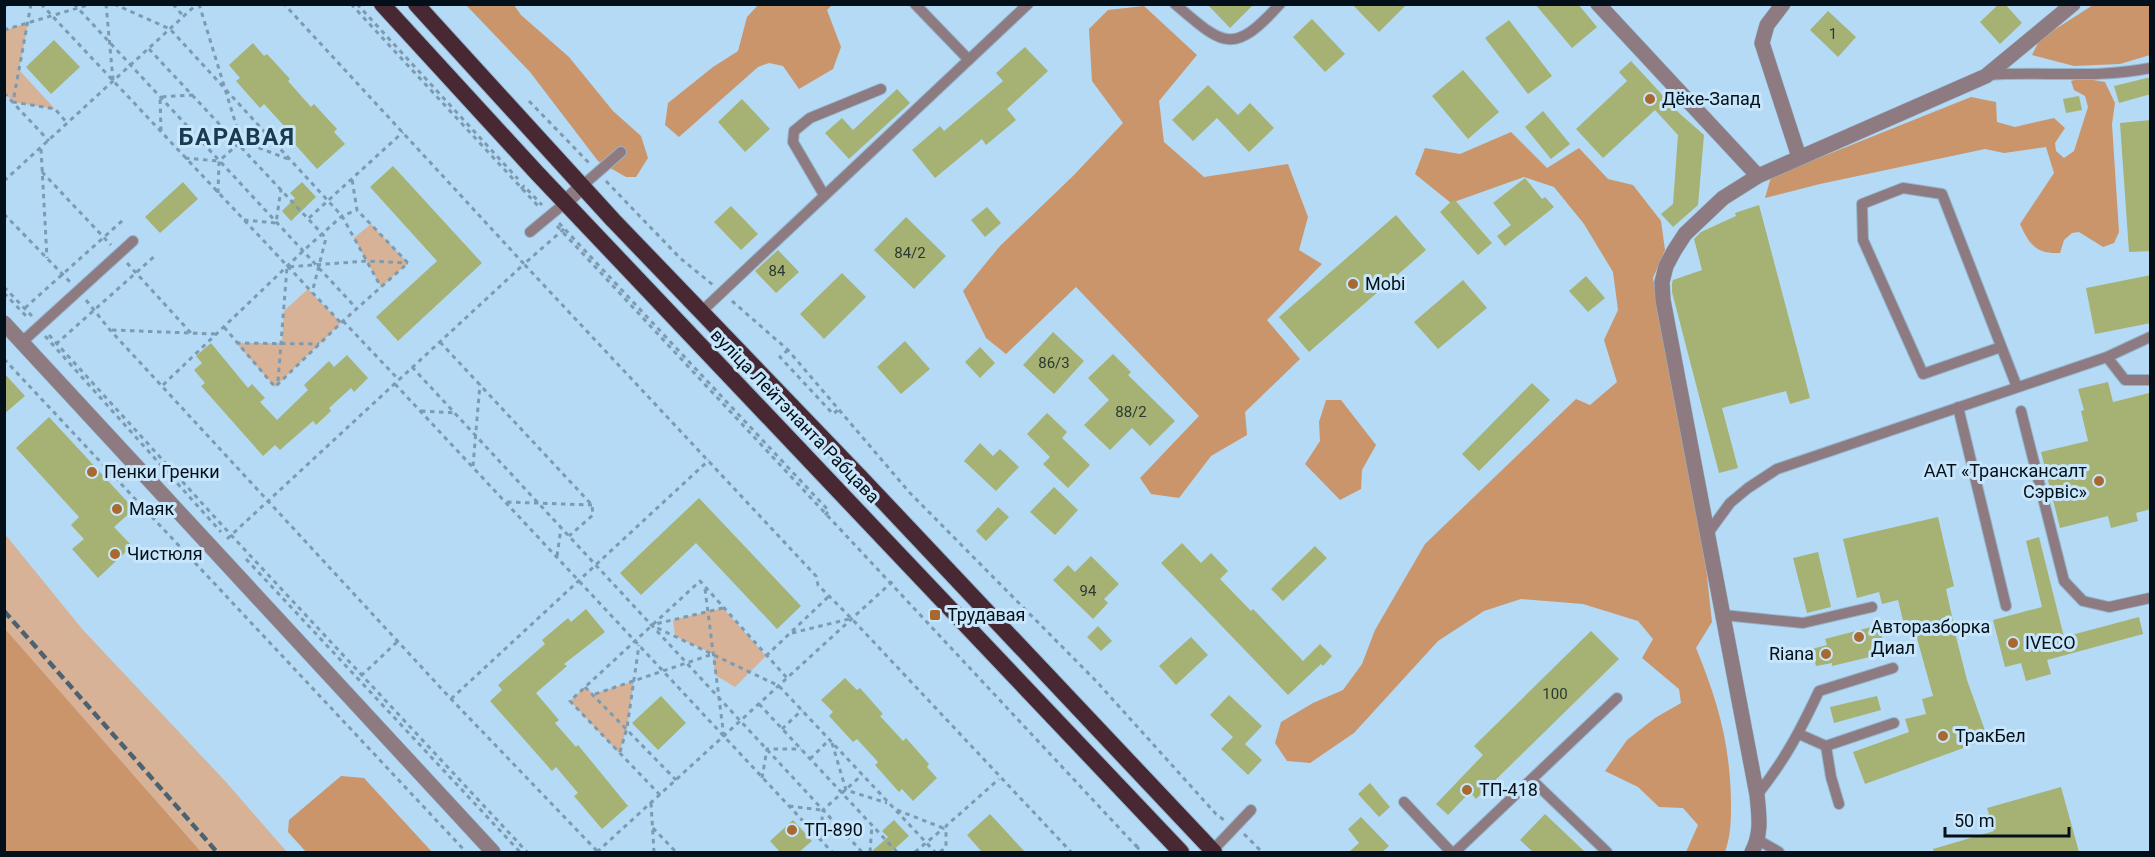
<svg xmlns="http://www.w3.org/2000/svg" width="2155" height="857" viewBox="0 0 2155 857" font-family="Roboto,sans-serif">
  <rect width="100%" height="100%" fill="#b4daf5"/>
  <path fill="#d7b296" d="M 28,23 L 19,70 L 55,109 L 13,102 L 5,93 L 5,30 Z
    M 371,224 L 408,263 L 381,287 L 354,238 Z
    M 308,289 L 341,323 L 275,387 L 236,343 L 282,343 L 284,311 Z
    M 4,533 L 83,630 L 226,782 L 287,852 L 5,852 Z
    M 723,608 L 766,656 L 735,687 L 715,675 L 713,654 L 675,636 L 673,620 Z
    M 634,681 L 627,728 L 619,753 L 570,701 L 585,687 L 594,694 Z"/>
  <path fill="#ca956b" d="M 759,4 L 832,5 L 827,10 L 841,47 L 833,69 L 799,89 L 783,66 L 769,63 L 758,67 L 679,137 L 665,125 L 668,103 L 713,67 L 738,51 L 747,17 Z
    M 466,5 L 514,5 L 521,15 L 569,57 L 613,111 L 641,136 L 648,158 L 636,177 L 626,177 L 598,161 L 530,72 Z
    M 2093,5 L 2150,5 L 2150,55 L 2120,64 L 2074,66 L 2032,55 L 2040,39 Z
    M 1144,6 L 1197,55 L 1159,101 L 1164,142 L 1204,177 L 1288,164 L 1308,217 L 1299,250 L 1322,264 L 1267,320 L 1300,359 L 1245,412 L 1247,435 L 1211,456 L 1179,498 L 1151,494 L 1140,478 L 1199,416 L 1076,287 L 1006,354 L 986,338 L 963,291 L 1000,246 L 1074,175 L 1123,123 L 1092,81 L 1089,29 L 1108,10 Z
    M 2082,78 L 2105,82 L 2115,103 L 2112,124 L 2119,232 L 2114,243 L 2103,247 L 2079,232 L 2072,233 L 2064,240 L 2060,253 C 2036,254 2029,244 2020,224 L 2054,173 L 2046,147 L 2004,153 L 1985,149 L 1820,184 L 1765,198 L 1771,177 L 1971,97 L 1996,102 L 1997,122 L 2015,127 L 2054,118 L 2065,128 L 2055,143 L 2056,151 L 2064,158 L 2074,151 L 2088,107 L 2085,96 L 2074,90 L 2071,81 Z
    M 1511,132 L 1547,168 L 1579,148 L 1608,179 L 1633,185 L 1661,221 L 1665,250 L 1653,278 L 1701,521 L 1712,622 L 1696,648 C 1718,702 1730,743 1731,802 C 1731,820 1731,835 1725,852 L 1686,852 L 1698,825 L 1683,808 L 1659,807 L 1638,787 L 1605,771 L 1627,740 L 1655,718 L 1681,703 L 1679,689 L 1642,658 L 1653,639 L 1638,621 L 1583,604 L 1521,599 L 1484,611 L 1438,641 L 1354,733 L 1310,763 L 1287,761 L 1275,743 L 1281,722 L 1313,703 L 1343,690 L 1362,664 L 1375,630 L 1425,544 L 1576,399 L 1590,405 L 1617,382 L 1604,340 L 1618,310 L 1613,272 L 1584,224 L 1554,187 L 1524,177 L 1451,203 L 1415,174 L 1425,148 L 1460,154 Z
    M 1326,400 L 1341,400 L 1376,445 L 1362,470 L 1361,489 L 1340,500 L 1305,464 L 1320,441 L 1319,422 Z
    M 4,629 L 5,629 L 201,852 L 5,851 Z
    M 341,776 L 364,778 L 432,852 L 306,852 L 288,832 L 289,820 Z"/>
  <path fill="#a5b274" d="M 1207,4 L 1254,4 L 1230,28 Z
    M 1352,4 L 1407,4 L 1379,32 Z
    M 1535,4 L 1578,4 L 1597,27 L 1572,48 Z
    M 1999,4 L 2005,4 L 2022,23 L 2000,44 L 1980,22 Z
    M 1828,11 L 1856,37 L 1838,57 L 1810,30 Z
    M 1312,19 L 1345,54 L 1325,72 L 1293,37 Z
    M 1509,20 L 1552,76 L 1528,94 L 1485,38 Z
    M 54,40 L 80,67 L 51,94 L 26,67 Z
    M 253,43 L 264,56 L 267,54 L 290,79 L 288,81 L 311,107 L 314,104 L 337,129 L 334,132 L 345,144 L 317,169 L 283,131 L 286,128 L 264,104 L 260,108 L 236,81 L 240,78 L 229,65 Z
    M 1025,47 L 1048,71 L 1007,109 L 1016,120 L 986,145 L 982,139 L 935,178 L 912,150 L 940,126 L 944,131 L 1003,81 L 996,73 Z
    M 1631,61 L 1679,113 L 1704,135 L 1698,205 L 1673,227 L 1661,214 L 1673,204 L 1678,135 L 1655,110 L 1603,158 L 1576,129 L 1627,81 L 1619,72 Z
    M 1463,70 L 1499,112 L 1468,139 L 1432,96 Z
    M 2151,77 L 2151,94 L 2119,103 L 2114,86 Z
    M 1208,85 L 1238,115 L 1250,103 L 1274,128 L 1249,152 L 1217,118 L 1193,141 L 1172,120 Z
    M 897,89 L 910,103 L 849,159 L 825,133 L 842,118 L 853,130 Z
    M 2079,96 L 2082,110 L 2066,113 L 2063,99 Z
    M 742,99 L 770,129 L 745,152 L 718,122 Z
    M 1543,111 L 1570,144 L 1551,159 L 1525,127 Z
    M 2151,120 L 2151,251 L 2129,252 L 2120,123 Z
    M 393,166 L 482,263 L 398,341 L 376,317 L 437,261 L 370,187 Z
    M 1525,178 L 1542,199 L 1545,197 L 1554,207 L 1505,246 L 1497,236 L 1511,225 L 1493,203 Z
    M 183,182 L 198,199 L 160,233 L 145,217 Z
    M 302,182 L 316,197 L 291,221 L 282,211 L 295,198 L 290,193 Z
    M 1454,199 L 1492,243 L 1478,255 L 1440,212 Z
    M 1759,205 L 1810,398 L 1790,404 L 1786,391 L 1722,408 L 1738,468 L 1719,473 L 1672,292 L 1672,283 L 1673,280 L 1702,270 L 1694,239 L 1701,232 L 1736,216 L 1735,213 Z
    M 731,206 L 758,234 L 741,250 L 714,222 Z
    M 987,207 L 1001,223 L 985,237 L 971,220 Z
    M 1396,215 L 1426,250 L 1309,352 L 1279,317 Z
    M 906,217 L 946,256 L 914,289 L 874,250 Z
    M 778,250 L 799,272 L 776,293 L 755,271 Z
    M 842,273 L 866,297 L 824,339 L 800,314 Z
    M 2151,275 L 2151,323 L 2095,334 L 2086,288 Z
    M 1586,276 L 1605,298 L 1588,312 L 1569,291 Z
    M 1463,280 L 1487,308 L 1438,349 L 1414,322 Z
    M 1053,332 L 1084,361 L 1054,394 L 1023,365 Z
    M 905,341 L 930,369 L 901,394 L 877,367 Z
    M 211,343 L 248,388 L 252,384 L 265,398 L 260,402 L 277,420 L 308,390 L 304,385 L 329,361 L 334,367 L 347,355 L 368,378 L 354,392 L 351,388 L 329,408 L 331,411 L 316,425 L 313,421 L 280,450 L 275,445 L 263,456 L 201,386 L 205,383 L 194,370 L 202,363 L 196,356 Z
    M 980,347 L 995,363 L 980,378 L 965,362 Z
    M 1113,354 L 1131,372 L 1128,375 L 1175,421 L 1150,446 L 1132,428 L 1110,450 L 1084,425 L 1109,400 L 1088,378 Z
    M 4,373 L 25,396 L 4,414 Z
    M 2108,382 L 2113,402 L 2149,393 L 2151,400 L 2151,509 L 2136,513 L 2138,521 L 2111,528 L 2108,516 L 2060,528 L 2041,452 L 2088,441 L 2081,411 L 2084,410 L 2078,389 Z
    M 1532,383 L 1550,400 L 1479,471 L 1462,454 Z
    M 1047,413 L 1067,432 L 1062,438 L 1090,465 L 1068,488 L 1043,464 L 1050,457 L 1027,434 Z
    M 49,417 L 134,509 L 114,527 L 132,546 L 98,578 L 72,549 L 84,539 L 71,525 L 79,517 L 16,448 Z
    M 980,443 L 993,456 L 1000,449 L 1019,467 L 996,491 L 964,461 Z
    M 1054,487 L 1078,510 L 1055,535 L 1030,512 Z
    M 699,498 L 801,606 L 777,629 L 696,543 L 641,595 L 620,573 Z
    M 998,507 L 1009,517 L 986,541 L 976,531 Z
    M 1938,517 L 1954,586 L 1946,589 L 1953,621 L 1952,621 L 1967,680 L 1988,739 L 1865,784 L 1853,752 L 1909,732 L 1905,719 L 1926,714 L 1922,699 L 1933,696 L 1915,631 L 1906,633 L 1898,600 L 1882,604 L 1879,592 L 1857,598 L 1843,539 Z
    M 2039,537 L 2064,637 L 2139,617 L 2143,634 L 2047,660 L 2051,674 L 2026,681 L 2021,663 L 2005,667 L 1993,620 L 2042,607 L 2026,541 Z
    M 1182,543 L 1201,563 L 1211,553 L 1228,571 L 1220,579 L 1251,611 L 1253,609 L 1303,661 L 1320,644 L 1332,656 L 1323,666 L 1321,664 L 1288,695 L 1161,563 Z
    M 1315,546 L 1327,558 L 1283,601 L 1271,589 Z
    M 1818,552 L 1831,607 L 1807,613 L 1793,558 Z
    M 1091,556 L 1119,584 L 1104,599 L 1108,603 L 1093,619 L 1053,580 L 1068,565 L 1075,572 Z
    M 586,609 L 605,632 L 564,664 L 567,666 L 536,693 L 559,720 L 555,723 L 576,747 L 578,745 L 628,806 L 602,829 L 574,796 L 578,793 L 556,767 L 552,771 L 490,701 L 502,690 L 498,685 L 545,644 L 542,640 L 568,618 L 571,622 Z
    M 1879,625 L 1886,653 L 1832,666 L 1832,663 L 1816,666 L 1812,649 L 1827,645 L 1825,639 Z
    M 1098,626 L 1112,641 L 1101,651 L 1087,637 Z
    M 1591,631 L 1619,659 L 1476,799 L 1470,792 L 1448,815 L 1436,804 L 1483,755 L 1474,746 Z
    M 1191,637 L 1208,655 L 1176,685 L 1159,666 Z
    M 845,678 L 857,690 L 860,688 L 883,714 L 880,716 L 903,741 L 906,738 L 929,764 L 927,767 L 937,778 L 913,801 L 902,789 L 899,792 L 875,765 L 878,762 L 857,739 L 853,742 L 829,716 L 833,712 L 821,700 Z
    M 1229,695 L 1262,726 L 1245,744 L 1262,760 L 1248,775 L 1221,749 L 1233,737 L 1210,715 Z
    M 661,696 L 686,723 L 658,750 L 632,723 Z
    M 1877,696 L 1881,710 L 1834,723 L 1830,707 Z
    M 1370,783 L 1390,807 L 1379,817 L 1358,794 Z
    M 2061,787 L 2079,852 L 1934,852 L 1933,849 L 1994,831 L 1987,808 Z
    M 990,814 L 1025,852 L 982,852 L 967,835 Z
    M 1545,814 L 1585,852 L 1533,852 L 1520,840 Z
    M 1361,817 L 1389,846 L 1382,852 L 1349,852 L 1359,843 L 1348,829 Z
    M 793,820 L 812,841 L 799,852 L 780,852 L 770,841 Z
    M 894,820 L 909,836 L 891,852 L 871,852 L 888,837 L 882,831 Z"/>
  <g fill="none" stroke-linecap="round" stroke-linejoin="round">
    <g stroke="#94b6cd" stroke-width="12">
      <path id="service" d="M 915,4 L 969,60
        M 1175,4 C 1224,46 1233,56 1280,4
        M 1986,75 C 2041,71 2096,79 2150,68
        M 582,186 L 621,152
        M 824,195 L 793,142 L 794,131 L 810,118 L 881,89
        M 530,232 L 565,203
        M 702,311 L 1028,4
        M 22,342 L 133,241
        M 2001,347 L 1923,374 L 1863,240 L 1862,204 L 1903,188 L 1942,194 L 2017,387
        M 2107,357 L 2125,380 L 2150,380
        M 1958,407 L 2006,606
        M 2021,411 L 2064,581 L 2083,601 L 2109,607 L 2150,598
        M 1708,533 L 1730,503 L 1748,488 L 1777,469 L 2107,357 L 2150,337
        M 1723,615 L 1803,623 L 1872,607
        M 1799,734 L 1826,746 L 1894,723
        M 1826,746 L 1831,777 L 1839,804
        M 1532,780 L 1607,852
        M 1757,795 C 1785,760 1800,731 1819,691 L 1893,668
        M 1404,802 L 1451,852
        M 1758,840 L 1779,852
        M 1211,852 L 1251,810
        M 1455,852 L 1617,698"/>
    </g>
    <g stroke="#94b6cd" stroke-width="16">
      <path id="minor" d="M 1598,4 L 1758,176
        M 1783,4 L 1767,25 L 1762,43 L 1799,157
        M 565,203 L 582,186
        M 4,323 L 493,852
        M 1752,852 C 1762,833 1759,816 1757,795 L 1663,300 L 1662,282 L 1666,266 L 1674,251 L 1685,234 L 1723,198 L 1758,176 L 1986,76 L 2073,4"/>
    </g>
    <g stroke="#94b6cd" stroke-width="18">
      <path id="trunk" d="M 382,4 L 537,173 L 1181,852
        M 416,4 L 613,220 L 862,479 L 1214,852"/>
    </g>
    <path stroke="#7d9bb0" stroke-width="3" stroke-dasharray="4.5 4.5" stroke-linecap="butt" d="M 31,4 L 13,102 L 55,109 L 68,124
      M 41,4 L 341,323
      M 74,4 L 357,309
      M 106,4 L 113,80
      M 114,4 L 170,29 L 342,216 L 381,287
      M 173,4 L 184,17
      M 199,4 L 241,141 L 288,159
      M 351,4 L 540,208
      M 357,4 L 518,179
      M 4,7 L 8,4
      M 4,30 L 91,4
      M 149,49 L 326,238 L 312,293
      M 4,93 L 49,141
      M 529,101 L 589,163
      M 161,131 L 160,97 L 193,95
      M 41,149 L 47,258
      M 185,158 L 218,161
      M 42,172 L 111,245
      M 4,181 L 197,4
      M 606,181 L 680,258 L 713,285
      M 521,189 L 524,186 L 542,205
      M 218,193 L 219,161 L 259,126
      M 4,214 L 70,282
      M 309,218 L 403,132
      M 244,220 L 276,223 L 281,189
      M 559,223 L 829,511 L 825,515
      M 557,226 L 1136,846 L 1140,843
      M 564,229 L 524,264 L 816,576 L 818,585 L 852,619 L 1071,852
      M 127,263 L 191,333
      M 4,287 L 32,316
      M 4,293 L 28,318
      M 86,300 L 110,330 L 451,699 L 598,852
      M 732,301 L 788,350 L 910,493 L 1097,682 L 1216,814 L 1224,820
      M 25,308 L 123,220
      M 343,321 L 399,380
      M 224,327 L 275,387 L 343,321 L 408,263 L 357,210 L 352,179
      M 112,330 L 215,334
      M 49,335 L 231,535 L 527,852
      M 45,336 L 221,532
      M 440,342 L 592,505 L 593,515 L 569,536
      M 236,343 L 319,344
      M 56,344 L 156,255
      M 788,350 L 780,357 L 833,414 L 838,410
      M 4,359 L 466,852
      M 412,367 L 862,852
      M 278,381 L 287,267 L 367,261 L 408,263
      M 395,384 L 832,852
      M 163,385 L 302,252 L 342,216 L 357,210
      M 421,411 L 455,413
      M 473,466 L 480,384
      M 507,502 L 592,505
      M 227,539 L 524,264 L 284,4
      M 557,556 L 561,528
      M 246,559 L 520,852
      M 705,589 L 724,737
      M 723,608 L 651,625 L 779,686 L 935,852
      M 792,633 L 849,619
      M 766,656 L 828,597
      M 361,676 L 398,641
      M 585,687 L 676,780
      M 595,694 L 713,654
      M 451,699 L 709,460
      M 759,704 L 897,852
      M 782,729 L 802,710
      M 832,743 L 846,790 L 887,803
      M 620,752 L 627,728 L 639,645
      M 810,759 L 829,740
      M 762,778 L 767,749 L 801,749
      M 660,795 L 570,701 L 700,581 L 787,678
      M 651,803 L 654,852
      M 789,806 L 821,810
      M 897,810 L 943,828
      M 653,828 L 676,852
      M 1244,834 L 1262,852
      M 820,839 L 823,810 L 862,775
      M 1136,846 L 1142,852
      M 597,852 L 893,581
      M 870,852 L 872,825
      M 915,852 L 944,828
      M 940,852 L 946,847 L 946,826 L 999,779"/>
    <use href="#service" stroke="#8e7b81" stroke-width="10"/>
    <use href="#minor" stroke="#8e7b81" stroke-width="15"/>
    <use href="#trunk" stroke="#482832" stroke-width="16"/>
    <path stroke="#4b6272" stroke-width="4.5" stroke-dasharray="9 4.5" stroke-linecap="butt" d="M 4,611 L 217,852"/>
  </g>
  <g fill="#a86830" stroke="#c7e6fb" stroke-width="2">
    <circle cx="1650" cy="99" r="6"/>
    <circle cx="1353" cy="284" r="6"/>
    <circle cx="92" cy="472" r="6"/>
    <circle cx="2099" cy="481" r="6"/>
    <circle cx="117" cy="509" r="6"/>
    <circle cx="115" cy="554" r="6"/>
    <rect x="929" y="609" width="12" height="12" rx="3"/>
    <circle cx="1859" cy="637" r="6"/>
    <circle cx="2013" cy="643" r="6"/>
    <circle cx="1826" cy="654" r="6"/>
    <circle cx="1943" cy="736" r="6"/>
    <circle cx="1467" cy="790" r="6"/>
    <circle cx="792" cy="830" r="6"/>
  </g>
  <g text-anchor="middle" stroke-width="6" stroke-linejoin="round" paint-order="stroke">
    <g font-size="15" fill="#2c3830">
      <text x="1833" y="39">1</text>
      <text x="910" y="258">84/2</text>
      <text x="777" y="276">84</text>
      <text x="1054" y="368">86/3</text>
      <text x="1131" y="417">88/2</text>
      <text x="1088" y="596">94</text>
      <text x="1555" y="699">100</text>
    </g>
    <g font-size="18" fill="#031019" stroke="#c7e6fb" text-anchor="start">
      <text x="1662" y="105">Дёке-Запад</text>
      <text x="1365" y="290">Mobi</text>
      <text x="2087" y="477" text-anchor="end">ААТ «Транскансалт<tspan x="2087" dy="21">Сэрвіс»</tspan></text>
      <text x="104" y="478">Пенки Гренки</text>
      <text x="129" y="515">Маяк</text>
      <text x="127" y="560">Чистюля</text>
      <text x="947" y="621">Трудавая</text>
      <text x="1871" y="633">Авторазборка<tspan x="1871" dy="21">Диал</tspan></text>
      <text x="2025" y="649">IVECO</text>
      <text x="1814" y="660" text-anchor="end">Riana</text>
      <text x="1955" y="742">ТракБел</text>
      <text x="1479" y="796">ТП-418</text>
      <text x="804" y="836">ТП-890</text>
    </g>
    <g font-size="18" fill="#031019" stroke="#c7e6fb">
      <text transform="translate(795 416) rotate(46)" y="6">вуліца Лейтэнанта Рабцава</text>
    </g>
    <g font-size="24" font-weight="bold" letter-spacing="1.5" fill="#193b50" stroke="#c7e6fb">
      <text x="237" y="145">БАРАВАЯ</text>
    </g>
  </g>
  <rect width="2155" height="857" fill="none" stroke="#031019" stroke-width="12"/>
  <path d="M1945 827v9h124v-9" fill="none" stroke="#031019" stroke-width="3"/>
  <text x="1954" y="827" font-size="18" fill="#031019" stroke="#c7e6fb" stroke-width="4.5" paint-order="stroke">50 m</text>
</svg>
